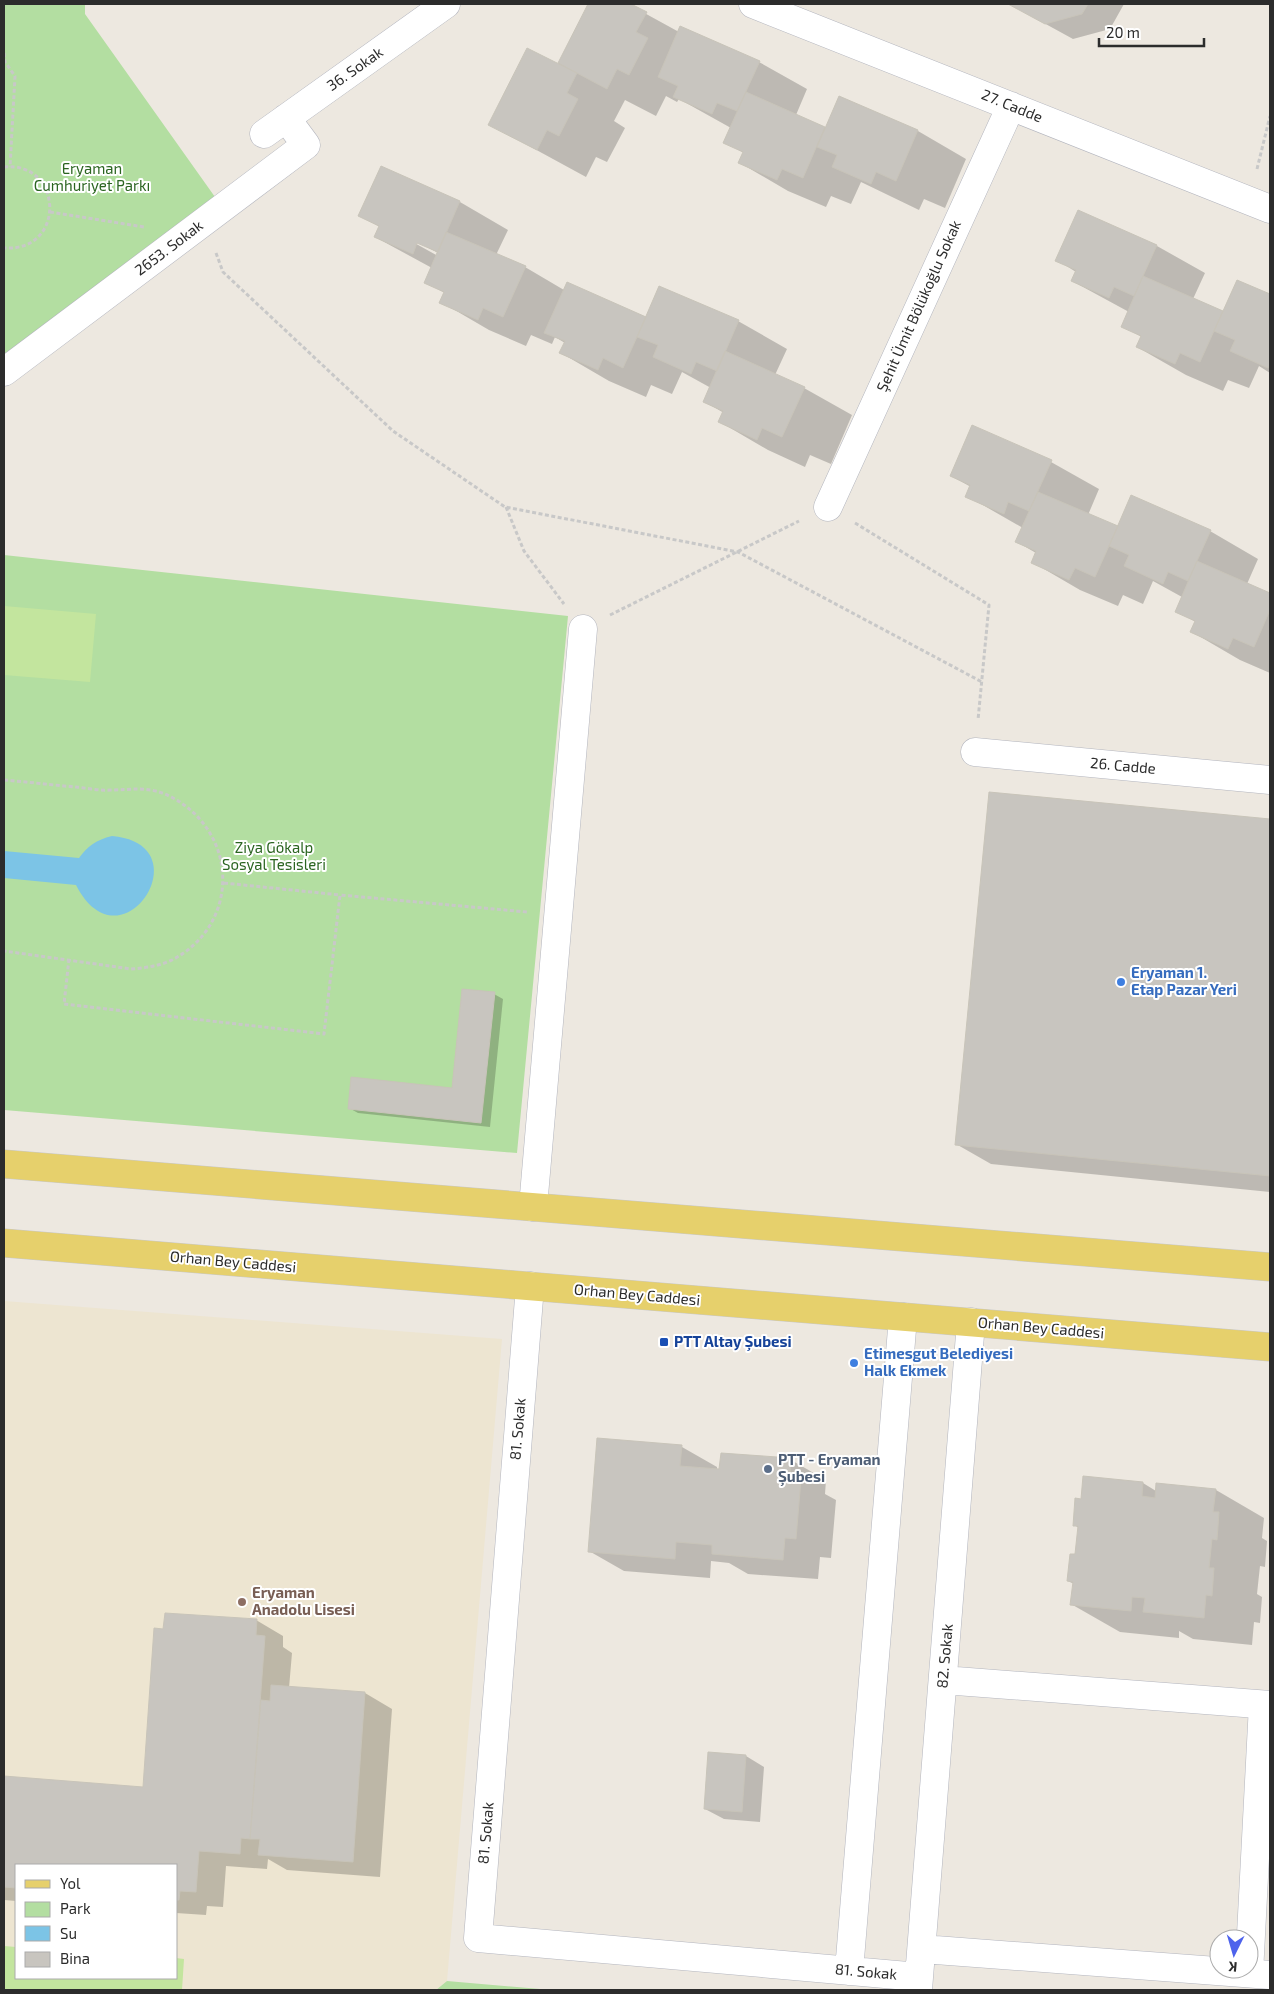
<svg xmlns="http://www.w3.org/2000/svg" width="1274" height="1994" viewBox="0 0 1274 1994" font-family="'Exo 2',sans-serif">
  <rect width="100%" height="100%" fill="#ede8e0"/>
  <path fill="#ede5d1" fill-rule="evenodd" d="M 4,1301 L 502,1339 L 447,1981 L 436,1990 L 4,1990 ZM 16,1865 L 176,1865 L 176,1978 L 16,1978 Z"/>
  <path fill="#b3dea1" d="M 4,4 L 85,4 L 85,14 L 215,197 L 4,355 Z
    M 4,555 L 568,616 L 517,1153 L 4,1110 Z
    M 447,1981 L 552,1990 L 436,1990 Z"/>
  <path fill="#c3e59e" d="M 4,606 L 96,614 L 90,682 L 4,675 Z
    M 4,1946 L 16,1947 L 16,1978 L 176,1978 L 176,1958 L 184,1959 L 182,1990 L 4,1990 Z"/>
  <path fill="#7cc4e6" d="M 112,836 C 205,844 121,973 76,885 L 4,878 L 4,851 L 79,858 C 88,846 96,840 112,836 Z"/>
  <path fill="#0003" fill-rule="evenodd" d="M 589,4 L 628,4 L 679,32 L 759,62 L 807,89 L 796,115 L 826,128 L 840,97 L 918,131 L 966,159 L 945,208 L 924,199 L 919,210 L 861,182 L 851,204 L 831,196 L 826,207 L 788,191 L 740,163 L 744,153 L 725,142 L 731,128 L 679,99 L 677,102 L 666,96 L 656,116 L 625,100 L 614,121 L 625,128 L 607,162 L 596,157 L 586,177 L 489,124 L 558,65 Z
    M 1009,4 L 1124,4 L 1110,29 L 1073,39 Z
    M 460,202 L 508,230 L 496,255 L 525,267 L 564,290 L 646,318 L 660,287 L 738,321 L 787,349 L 775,375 L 804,388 L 852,415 L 831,464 L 810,455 L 805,467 L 768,450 L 720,422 L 724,413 L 705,402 L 711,388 L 682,372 L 672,394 L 651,385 L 646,397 L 609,381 L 561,353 L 565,343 L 555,337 L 552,344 L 531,335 L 526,346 L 489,330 L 441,302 L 445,293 L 425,282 L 432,268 L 375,237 L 380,227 L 360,216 ZM 412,239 L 438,253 L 438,256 L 411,241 Z
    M 1157,246 L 1205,273 L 1193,299 L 1223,313 L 1237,281 L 1270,296 L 1270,373 L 1259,366 L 1249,388 L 1228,380 L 1223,391 L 1186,375 L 1137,347 L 1142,337 L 1122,326 L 1129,312 L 1072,281 L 1076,272 L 1057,260 Z
    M 1051,462 L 1099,489 L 1088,515 L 1118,528 L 1210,531 L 1258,559 L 1247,584 L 1270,595 L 1270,673 L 1240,660 L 1192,632 L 1196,622 L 1176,611 L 1182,597 L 1153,581 L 1143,604 L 1123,595 L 1118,606 L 1080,590 L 1032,562 L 1036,553 L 1017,542 L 1023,528 L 967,496 L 971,487 L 951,476 Z
    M 991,793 L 1270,821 L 1270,1192 L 991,1164 L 956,1144 Z
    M 494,994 L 503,999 L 490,1127 L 358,1113 L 349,1108 L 453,1089 Z
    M 682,1447 L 717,1467 L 717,1470 L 721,1470 L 722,1454 L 791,1460 L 826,1480 L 825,1494 L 836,1500 L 831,1558 L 820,1557 L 818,1579 L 748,1574 L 729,1563 L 711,1561 L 710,1578 L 624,1571 L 589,1551 Z
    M 1143,1483 L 1156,1491 L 1216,1490 L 1264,1518 L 1262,1538 L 1267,1541 L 1265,1567 L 1260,1566 L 1257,1594 L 1262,1597 L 1260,1623 L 1254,1622 L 1252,1645 L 1193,1639 L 1179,1631 L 1179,1638 L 1120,1632 L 1071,1604 L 1074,1584 L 1068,1581 L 1077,1556 L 1079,1528 L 1074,1525 L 1082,1500 Z
    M 256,1620 L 283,1636 L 283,1647 L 292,1653 L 289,1688 L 365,1693 L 392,1709 L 380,1877 L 287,1870 L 268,1859 L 267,1869 L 226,1866 L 223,1907 L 207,1906 L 206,1915 L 176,1913 L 176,1865 L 16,1865 L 16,1901 L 4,1900 L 4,1778 L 144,1788 L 165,1630 Z
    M 709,1753 L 746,1756 L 764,1767 L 760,1822 L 724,1819 L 705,1809 Z"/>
  <path fill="#c8c5bf" stroke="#c8c4b9" d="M 588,4 L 631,4 L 647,12 L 636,32 L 648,38 L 629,75 L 617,69 L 607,89 L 558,63 Z
    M 1008,4 L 1088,4 L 1082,14 L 1045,24 Z
    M 680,26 L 760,61 L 737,111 L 717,103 L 712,114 L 673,97 L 678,86 L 658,77 Z
    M 527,48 L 577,73 L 567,93 L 578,99 L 559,136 L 547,130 L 537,150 L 488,125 Z
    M 746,92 L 825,127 L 803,178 L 782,169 L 777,180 L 738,163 L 743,152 L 723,143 Z
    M 839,96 L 918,130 L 896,181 L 876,172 L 871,184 L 832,167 L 837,155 L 817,147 Z
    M 381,166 L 460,201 L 438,252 L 417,243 L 413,254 L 374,237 L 379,226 L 358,216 Z
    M 1078,210 L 1157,245 L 1134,296 L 1114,287 L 1109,298 L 1071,281 L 1076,270 L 1055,261 Z
    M 446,232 L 526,266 L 503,317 L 483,308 L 478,320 L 439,303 L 444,292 L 424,283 Z
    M 1143,276 L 1223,311 L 1200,362 L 1180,353 L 1175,364 L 1136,347 L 1141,336 L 1121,327 Z
    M 1237,280 L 1270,294 L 1270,364 L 1268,368 L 1230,351 L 1235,340 L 1214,331 Z
    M 567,282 L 646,317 L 623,368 L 603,358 L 598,370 L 559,353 L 565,341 L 544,333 Z
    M 659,286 L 739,320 L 717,371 L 696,362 L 691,374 L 653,357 L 658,345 L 637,337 Z
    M 725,351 L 805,387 L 782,437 L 762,428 L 757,440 L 718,422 L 723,411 L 703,402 Z
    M 972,425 L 1052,460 L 1029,511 L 1008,502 L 1004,514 L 965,497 L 970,485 L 950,476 Z
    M 1038,492 L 1118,526 L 1095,577 L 1075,568 L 1069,580 L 1031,563 L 1036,551 L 1015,542 Z
    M 1131,495 L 1211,530 L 1188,581 L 1168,572 L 1163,584 L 1124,566 L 1129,555 L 1109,546 Z
    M 1197,561 L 1270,593 L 1270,610 L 1254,647 L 1233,638 L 1228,649 L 1190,632 L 1195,621 L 1175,612 Z
    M 989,792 L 1270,819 L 1270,1176 L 955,1145 Z
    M 462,989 L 495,992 L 481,1123 L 348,1109 L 351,1077 L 452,1088 Z
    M 597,1438 L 682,1445 L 680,1466 L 719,1469 L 721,1453 L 791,1458 L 790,1478 L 801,1479 L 796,1539 L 785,1538 L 783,1560 L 712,1554 L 712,1545 L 676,1542 L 675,1559 L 588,1552 Z
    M 1083,1476 L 1143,1482 L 1142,1496 L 1155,1498 L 1156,1483 L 1216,1489 L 1213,1512 L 1219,1512 L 1217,1540 L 1212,1539 L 1209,1568 L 1214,1568 L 1212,1596 L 1206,1595 L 1204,1618 L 1143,1612 L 1145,1598 L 1132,1597 L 1131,1611 L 1070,1605 L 1073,1582 L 1067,1581 L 1070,1554 L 1075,1554 L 1078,1526 L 1073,1526 L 1075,1498 L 1081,1499 Z
    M 165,1613 L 257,1619 L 256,1635 L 265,1636 L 250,1839 L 241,1838 L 240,1854 L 199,1851 L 196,1892 L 180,1891 L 179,1900 L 176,1900 L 176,1865 L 16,1865 L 16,1888 L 4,1887 L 4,1776 L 143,1787 L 154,1628 L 163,1629 Z
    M 271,1685 L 365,1692 L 353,1862 L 258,1855 L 260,1839 L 250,1839 L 261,1700 L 270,1701 Z
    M 708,1752 L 746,1755 L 742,1812 L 704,1809 Z"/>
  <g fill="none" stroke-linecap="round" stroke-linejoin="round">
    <g stroke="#b3b5be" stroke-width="29">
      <path id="minor" d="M 753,4 L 1270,209
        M 264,134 L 446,4
        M 4,372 L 306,145 L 286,118
        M 828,507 L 1011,106
        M 975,752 L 1270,780
        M 533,1207 L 583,629
        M 530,1286 L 478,1938 L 919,1977
        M 943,1680 L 1270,1705
        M 922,1949 L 1270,1975
        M 849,1971 L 903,1317
        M 1249,1973 L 1263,1705
        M 918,1990 L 971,1322"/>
    </g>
    <g stroke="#c8c8c8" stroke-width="29">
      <path id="major" d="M 4,1164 L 1270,1267
        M 4,1243 L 1270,1347"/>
    </g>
    <path stroke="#c8c8c8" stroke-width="3" stroke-dasharray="4 2.5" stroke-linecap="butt" d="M 4,53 L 5,62 L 15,76 L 10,167
      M 4,167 C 63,161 67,252 4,248
      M 1257,169 L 1270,116
      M 50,212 L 144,227
      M 216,253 L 223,272 L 393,431 L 505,507 L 738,552 L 982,682
      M 506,507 L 524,551 L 564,604
      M 855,523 L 989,605 L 978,720
      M 610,615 L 799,521
      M 4,780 C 28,782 52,785 76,787 C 87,788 99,791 110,790 C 133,790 150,785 173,798 C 239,834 240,925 172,960 C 159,966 145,968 131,969 L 4,951
      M 224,883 L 340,895
      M 69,959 L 64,1004 L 324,1034 L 340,895 L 527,912"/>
    <use href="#minor" stroke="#fff" stroke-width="28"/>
    <use href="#major" stroke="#e6d06c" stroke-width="28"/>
  </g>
  <g fill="#3f7fe0" stroke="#fff" stroke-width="2">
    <circle cx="1121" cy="982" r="5"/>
    <circle cx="854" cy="1363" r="5"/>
  </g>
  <rect fill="#1a4fb4" stroke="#fff" stroke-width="2" x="659" y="1337" width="10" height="10" rx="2.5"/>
  <circle fill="#5c6f8a" stroke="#fff" stroke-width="2" cx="768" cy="1469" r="5"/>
  <circle fill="#8d6e63" stroke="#fff" stroke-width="2" cx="242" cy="1602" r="5"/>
  <g text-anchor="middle" stroke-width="4" stroke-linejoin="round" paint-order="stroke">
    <g font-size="15" fill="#2c2c2c" stroke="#fff">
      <text transform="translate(355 69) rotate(-35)" y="5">36. Sokak</text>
      <text transform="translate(1012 106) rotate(22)" y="5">27. Cadde</text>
      <text transform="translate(169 248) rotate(-37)" y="5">2653. Sokak</text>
      <text transform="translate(919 306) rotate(-66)" y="5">Şehit Ümit Bölükoğlu Sokak</text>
      <text transform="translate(1123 766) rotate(5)" y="5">26. Cadde</text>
      <text transform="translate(233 1262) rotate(5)" y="5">Orhan Bey Caddesi</text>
      <text transform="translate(637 1295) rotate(5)" y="5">Orhan Bey Caddesi</text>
      <text transform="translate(1041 1328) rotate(5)" y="5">Orhan Bey Caddesi</text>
      <text transform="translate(518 1429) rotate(-85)" y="5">81. Sokak</text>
      <text transform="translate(945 1656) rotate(-85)" y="5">82. Sokak</text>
      <text transform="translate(486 1833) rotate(-85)" y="5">81. Sokak</text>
      <text transform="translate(866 1972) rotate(5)" y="5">81. Sokak</text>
    </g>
    <g font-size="15" fill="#2b6521" stroke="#fff">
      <text x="92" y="174">Eryaman<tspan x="92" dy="17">Cumhuriyet Parkı</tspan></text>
      <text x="274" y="853">Ziya Gökalp<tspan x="274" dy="17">Sosyal Tesisleri</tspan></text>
    </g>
    <g font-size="15" font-weight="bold" fill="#366cbe" stroke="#fff" text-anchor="start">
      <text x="1131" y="978">Eryaman 1.<tspan x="1131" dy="17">Etap Pazar Yeri</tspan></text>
      <text x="864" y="1359">Etimesgut Belediyesi<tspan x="864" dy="17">Halk Ekmek</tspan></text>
    </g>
    <g font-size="15" font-weight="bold" fill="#164399" stroke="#fff" text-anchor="start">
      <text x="674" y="1347">PTT Altay Şubesi</text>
    </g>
    <g font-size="15" font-weight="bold" fill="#4e5e75" stroke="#fff" text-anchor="start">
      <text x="778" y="1465">PTT - Eryaman<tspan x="778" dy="17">Şubesi</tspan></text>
    </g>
    <g font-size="15" font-weight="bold" fill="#785e54" stroke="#fff" text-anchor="start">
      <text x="252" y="1598">Eryaman<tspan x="252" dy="17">Anadolu Lisesi</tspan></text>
    </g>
  </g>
  <rect width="1274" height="1994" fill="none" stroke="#2c2c2c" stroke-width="10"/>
  <rect x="15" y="1864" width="162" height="115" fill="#ffffff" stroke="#ababab"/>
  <rect x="25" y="1880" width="25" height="8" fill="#e6d06c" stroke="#ababab"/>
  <text x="60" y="1889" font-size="15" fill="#2c2c2c">Yol</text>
  <rect x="25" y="1902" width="25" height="15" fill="#b3dea1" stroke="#ababab"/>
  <text x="60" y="1914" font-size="15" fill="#2c2c2c">Park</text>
  <rect x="25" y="1926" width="25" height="15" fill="#7cc4e6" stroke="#ababab"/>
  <text x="60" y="1939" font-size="15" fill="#2c2c2c">Su</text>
  <rect x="25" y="1952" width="25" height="15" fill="#c8c5bf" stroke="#ababab"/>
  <text x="60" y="1964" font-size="15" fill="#2c2c2c">Bina</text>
  <g transform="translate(1234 1954) rotate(185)"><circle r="24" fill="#ffffff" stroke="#ababab"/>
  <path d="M0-4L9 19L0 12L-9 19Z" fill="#4e63ec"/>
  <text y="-8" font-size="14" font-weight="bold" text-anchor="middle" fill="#2c2c2c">K</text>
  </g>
  <path d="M1099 38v8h105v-8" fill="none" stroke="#2c2c2c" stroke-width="2.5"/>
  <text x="1106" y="38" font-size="15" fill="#2c2c2c" stroke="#ffffff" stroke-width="4" paint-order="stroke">20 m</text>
</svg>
